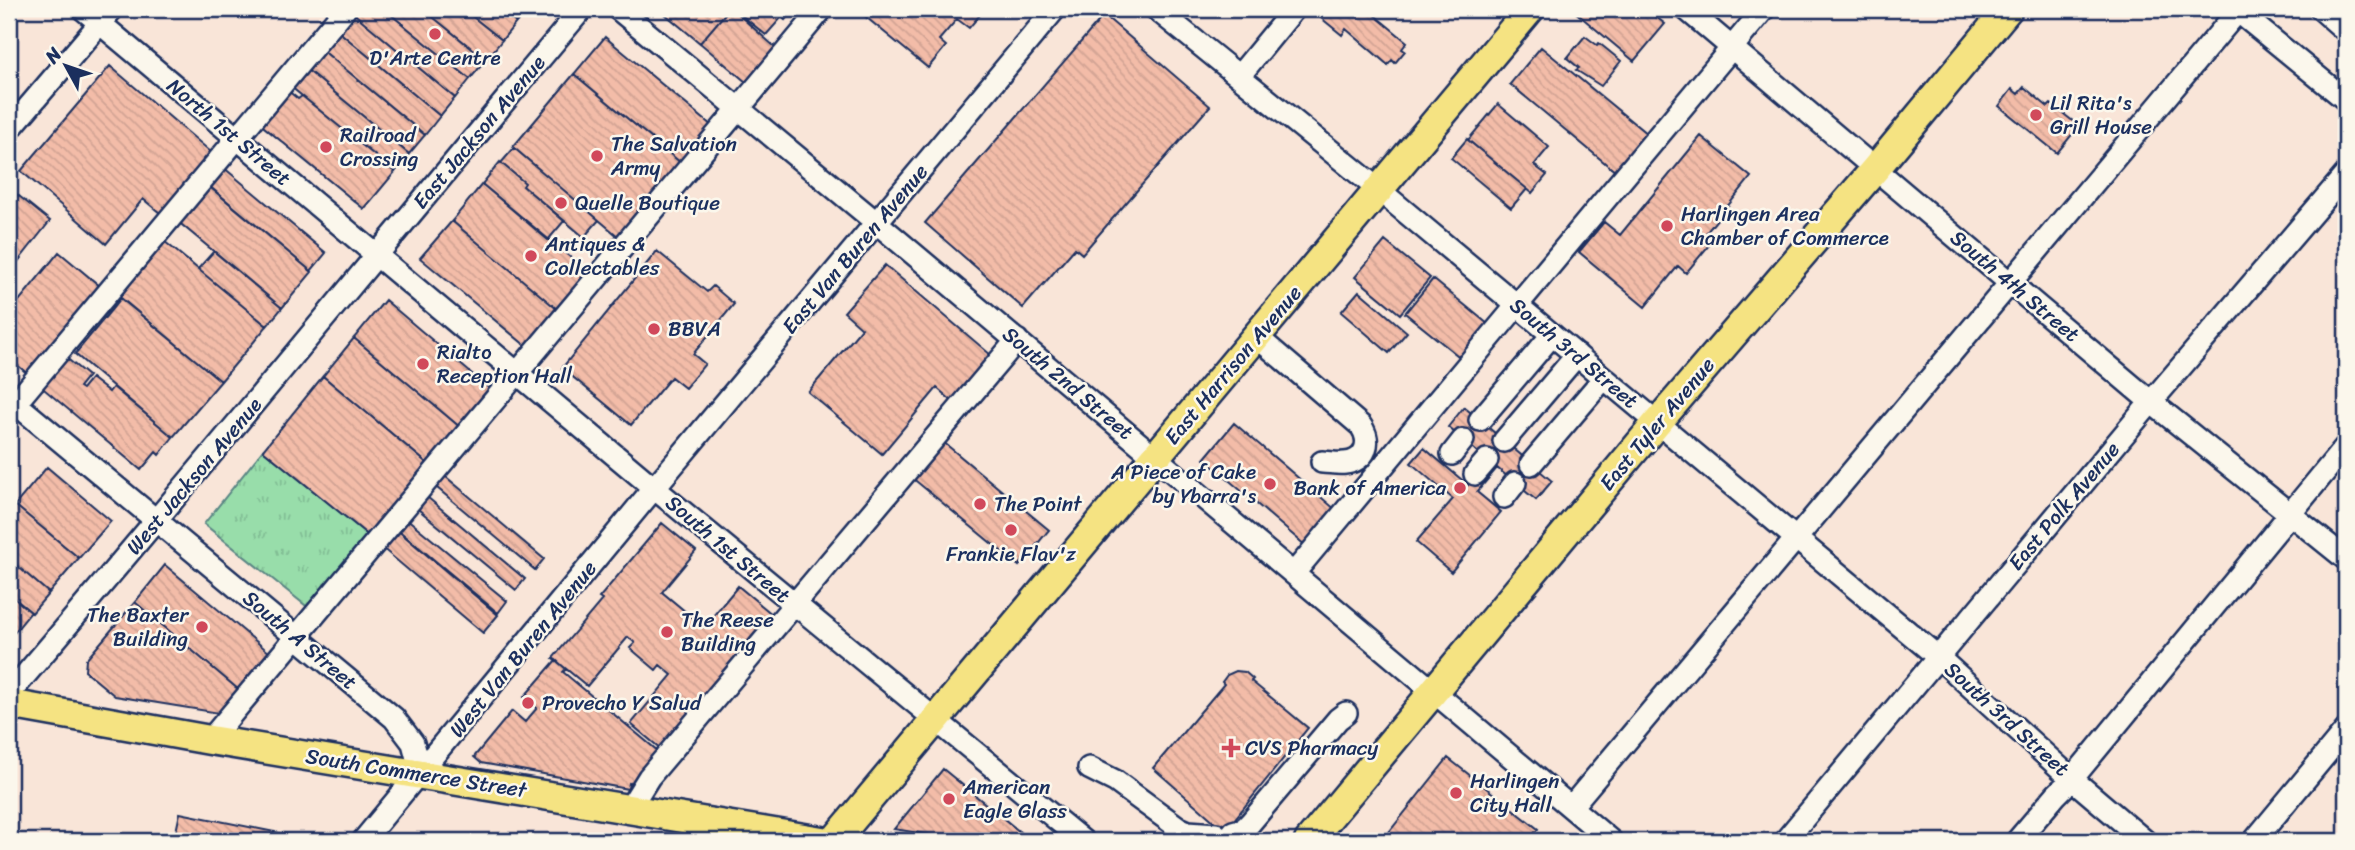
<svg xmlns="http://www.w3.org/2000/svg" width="2355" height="850" viewBox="0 0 2355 850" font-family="Sriracha,sans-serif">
  <defs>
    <pattern id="grass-tufts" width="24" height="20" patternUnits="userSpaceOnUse" patternTransform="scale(1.75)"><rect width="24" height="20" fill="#98ddaa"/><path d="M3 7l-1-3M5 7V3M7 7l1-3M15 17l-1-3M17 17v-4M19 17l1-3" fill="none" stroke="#82be95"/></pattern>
    <pattern id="building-back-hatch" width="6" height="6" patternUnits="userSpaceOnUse" patternTransform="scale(1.75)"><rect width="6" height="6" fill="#f3bca8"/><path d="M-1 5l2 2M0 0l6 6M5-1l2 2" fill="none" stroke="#d0a293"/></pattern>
  </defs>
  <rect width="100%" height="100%" fill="#f9e5d8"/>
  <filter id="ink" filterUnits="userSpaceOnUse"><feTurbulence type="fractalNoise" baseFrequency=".0143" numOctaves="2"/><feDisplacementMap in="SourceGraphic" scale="14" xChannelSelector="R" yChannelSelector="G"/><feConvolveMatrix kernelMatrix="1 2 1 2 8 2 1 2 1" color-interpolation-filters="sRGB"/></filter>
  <g filter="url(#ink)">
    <path fill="url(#grass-tufts)" stroke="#5a8684" stroke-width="2" d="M 263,450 L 369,536 L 310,609 L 204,524 Z"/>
    <path fill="url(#building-back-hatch)" stroke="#1b2f5e" stroke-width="2" d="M 355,9 L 384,9 L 470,79 L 455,98 L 352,12 Z
      M 384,9 L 423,9 L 486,60 L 470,79 Z
      M 423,9 L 463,9 L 502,40 L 486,60 Z
      M 463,9 L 498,9 L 516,23 L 502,40 Z
      M 498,9 L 528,9 L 516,23 Z
      M 659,9 L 729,9 L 700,43 Z
      M 729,9 L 732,9 L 775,47 L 746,82 L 700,43 Z
      M 734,9 L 771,9 L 782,17 L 766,35 Z
      M 771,9 L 794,9 L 785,20 Z
      M 856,9 L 985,9 L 969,28 L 957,19 L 939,40 L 946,46 L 928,68 Z
      M 1310,9 L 1367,9 L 1407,42 L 1402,49 L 1405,51 L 1395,63 L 1392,60 L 1388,65 L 1346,29 L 1342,35 Z
      M 1576,9 L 1646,9 L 1665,24 L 1634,61 L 1574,11 Z
      M 352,12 L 455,98 L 440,116 L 337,30 Z
      M 1104,15 L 1210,106 L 1082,254 L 1075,248 L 1023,308 L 925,223 Z
      M 337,30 L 440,116 L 425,135 L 321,49 Z
      M 1585,36 L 1597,45 L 1599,43 L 1621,61 L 1601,86 L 1576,70 L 1579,68 L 1567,58 Z
      M 605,37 L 712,126 L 681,163 L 574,74 Z
      M 1541,47 L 1647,134 L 1616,172 L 1510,84 Z
      M 321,49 L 425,135 L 409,154 L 305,68 Z
      M 110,66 L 211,152 L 160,213 L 143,199 L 106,244 L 21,171 Z
      M 305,68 L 409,154 L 395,172 L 290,86 Z
      M 574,74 L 681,163 L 619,237 L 513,147 Z
      M 2024,87 L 2048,107 L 2051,104 L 2079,126 L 2057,153 L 1999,106 L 2012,89 L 2018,94 Z
      M 286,89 L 298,99 L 302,96 L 395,172 L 364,209 L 258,122 Z
      M 1498,104 L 1549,147 L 1534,165 L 1547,175 L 1532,193 L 1468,140 Z
      M 1701,136 L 1751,177 L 1702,238 L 1710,244 L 1686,273 L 1678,266 L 1645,307 L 1579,252 L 1604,222 L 1620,235 Z
      M 1467,139 L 1527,189 L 1511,208 L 1451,158 Z
      M 514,148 L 599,220 L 584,237 L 523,186 L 525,183 L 501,163 Z
      M 500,162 L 525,183 L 523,186 L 564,221 L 548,240 L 482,184 Z
      M 223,167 L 326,253 L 311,271 L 208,185 Z
      M 206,184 L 312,272 L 282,308 L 176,220 Z
      M 482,184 L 588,272 L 557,309 L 452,221 Z
      M 9,188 L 50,221 L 9,273 Z
      M 452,221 L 557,309 L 526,346 L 420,258 Z
      M 164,241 L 267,326 L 221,381 L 118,296 Z
      M 1385,241 L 1430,278 L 1400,314 L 1355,277 Z
      M 214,251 L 282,308 L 267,326 L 198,269 Z
      M 657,251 L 707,292 L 713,286 L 734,304 L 693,354 L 705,364 L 685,388 L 671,377 L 631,425 L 562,368 Z
      M 59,252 L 101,287 L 29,375 L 9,358 L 9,313 Z
      M 885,265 L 991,355 L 952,401 L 937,388 L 882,454 L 808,392 L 862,328 L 844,312 Z
      M 1433,279 L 1489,325 L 1462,359 L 1405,313 Z
      M 1359,291 L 1407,332 L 1389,353 L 1341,312 Z
      M 121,298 L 221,381 L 173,437 L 75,354 Z
      M 385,300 L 491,390 L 460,427 L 354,338 Z
      M 354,338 L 460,427 L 428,464 L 323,376 Z
      M 64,356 L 88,376 L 79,387 L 82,389 L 91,378 L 109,392 L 113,387 L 173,437 L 159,455 L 156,452 L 141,470 L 39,385 Z
      M 323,376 L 428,464 L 369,536 L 263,450 Z
      M 1464,407 L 1552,481 L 1536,500 L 1497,468 L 1477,492 L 1501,512 L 1451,572 L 1416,542 L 1453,499 L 1411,463 L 1424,448 L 1468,485 L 1488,461 L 1448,427 Z
      M 1234,423 L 1336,510 L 1306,546 L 1204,459 Z
      M 942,441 L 1049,530 L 1019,566 L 911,477 Z
      M 47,467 L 111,521 L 79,558 L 15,505 Z
      M 445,476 L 544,559 L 535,570 L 436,487 Z
      M 427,497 L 525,579 L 516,590 L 418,509 Z
      M 15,505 L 79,558 L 49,593 L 9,559 L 9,513 Z
      M 406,518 L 507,601 L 498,613 L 397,529 Z
      M 662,523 L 696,551 L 662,592 L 704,627 L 738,586 L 773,615 L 661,749 L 631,724 L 672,675 L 660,665 L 656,670 L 630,648 L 635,643 L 628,637 L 587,686 L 553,658 L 602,600 L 599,598 Z
      M 396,529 L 498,615 L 483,633 L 381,547 Z
      M 9,559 L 49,593 L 32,613 L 9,594 Z
      M 165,565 L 270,653 L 239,690 L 135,602 Z
      M 9,594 L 31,612 L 9,639 Z
      M 135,602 L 239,690 L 219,713 L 115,696 L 85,671 L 86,660 Z
      M 556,660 L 566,669 L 563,672 L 659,752 L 633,784 L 629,783 L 628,789 L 481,763 L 474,757 L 512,711 L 525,722 L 537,708 L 524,697 Z
      M 1236,671 L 1245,672 L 1253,679 L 1251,681 L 1308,728 L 1233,821 L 1234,839 L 1217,840 L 1216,823 L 1153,768 L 1224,684 L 1222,682 L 1227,675 Z
      M 1448,758 L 1538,829 L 1528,841 L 1382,841 Z
      M 943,769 L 1031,841 L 969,841 L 894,829 Z
      M 180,813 L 294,836 L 290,841 L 174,841 Z"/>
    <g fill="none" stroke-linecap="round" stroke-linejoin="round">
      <g stroke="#1b2f5e" stroke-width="26">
        <path id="minor" d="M 83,9 L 654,488 L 1083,841
          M 618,9 L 877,223 L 1611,841
          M 1156,9 L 1379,190 L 1938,657 L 2072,779 L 2145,841
          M 1686,9 L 2151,402 L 2346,559
          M 2235,9 L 2346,100
          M 2321,9 L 2346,31
          M 1240,75 L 1294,9
          M 9,130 L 112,9
          M 1257,337 L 1361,426 C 1372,442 1366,461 1345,463 C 1337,464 1329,462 1322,462
          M 9,398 L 394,718 L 413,743 L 421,773
          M 9,411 L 345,9
          M 1480,420 L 1552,335
          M 1504,441 L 1577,355
          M 1452,454 L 1463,440
          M 1531,464 L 1604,378
          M 1475,474 L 1487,460
          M 1504,497 L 1515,483
          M 1294,573 L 1764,9
          M 9,694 C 203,468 390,237 582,9
          M 210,740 L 822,9
          M 1089,768 L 1115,781 L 1179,828 L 1188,832 L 1216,834
          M 1571,807 L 2238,11
          M 629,809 L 649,777 L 1017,340
          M 1233,832 L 1244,829 L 1250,823 L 1338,719 L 1346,713
          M 363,841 L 654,488 L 1055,9
          M 1785,841 L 2151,402 L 2346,174
          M 2017,841 L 2056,795 L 2072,779 L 2346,446
          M 2254,841 L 2346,730"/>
      </g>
      <g stroke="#1b2f5e" stroke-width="33">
        <path id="major" d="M 9,704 L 210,740 L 822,841
          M 834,841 L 1530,9
          M 1309,841 L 1657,423 L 1876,168 L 2008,9"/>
      </g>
      <use href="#minor" stroke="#fbf7ec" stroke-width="21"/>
      <use href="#major" stroke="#f5e382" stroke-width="28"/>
    </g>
  </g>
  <g fill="#d1495b" stroke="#fbf7ec" stroke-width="2.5">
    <circle cx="435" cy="34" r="7"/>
    <circle cx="2036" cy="115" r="7"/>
    <circle cx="326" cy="147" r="7"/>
    <circle cx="597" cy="156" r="7"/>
    <circle cx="561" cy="203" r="7"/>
    <circle cx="1667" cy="226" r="7"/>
    <circle cx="531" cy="256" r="7"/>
    <circle cx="654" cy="329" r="7"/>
    <circle cx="423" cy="364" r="7"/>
    <circle cx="1270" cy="484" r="7"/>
    <circle cx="1460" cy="488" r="7"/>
    <circle cx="980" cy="504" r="7"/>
    <circle cx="1011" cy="530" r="7"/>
    <circle cx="202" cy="627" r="7"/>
    <circle cx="667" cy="632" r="7"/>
    <circle cx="528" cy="703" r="7"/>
    <path d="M1227.5 737.5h7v7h7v7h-7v7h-7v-7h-7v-7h7z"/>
    <circle cx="1456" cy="793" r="7"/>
    <circle cx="949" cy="799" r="7"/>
  </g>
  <g text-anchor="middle" stroke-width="5" stroke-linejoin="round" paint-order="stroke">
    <g font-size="21" fill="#1b2f5e" stroke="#fbf7ec" text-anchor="start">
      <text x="435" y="65" text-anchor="middle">D'Arte Centre</text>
      <text x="2050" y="110">Lil Rita's<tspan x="2050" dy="24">Grill House</tspan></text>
      <text x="340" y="142">Railroad<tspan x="340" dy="24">Crossing</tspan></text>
      <text x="611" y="151">The Salvation<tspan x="611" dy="24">Army</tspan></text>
      <text x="575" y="210">Quelle Boutique</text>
      <text x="1681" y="221">Harlingen Area<tspan x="1681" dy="24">Chamber of Commerce</tspan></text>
      <text x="545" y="251">Antiques &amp;<tspan x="545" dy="24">Collectables</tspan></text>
      <text x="668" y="336">BBVA</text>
      <text x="437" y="359">Rialto<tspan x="437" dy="24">Reception Hall</tspan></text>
      <text x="1256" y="479" text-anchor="end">A Piece of Cake<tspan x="1256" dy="24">by Ybarra's</tspan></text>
      <text x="1446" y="495" text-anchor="end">Bank of America</text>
      <text x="994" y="511">The Point</text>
      <text x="1011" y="561" text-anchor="middle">Frankie Flav'z</text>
      <text x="188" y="622" text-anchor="end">The Baxter<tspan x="188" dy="24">Building</tspan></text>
      <text x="681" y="627">The Reese<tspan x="681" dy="24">Building</tspan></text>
      <text x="542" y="710">Provecho Y Salud</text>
      <text x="1245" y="755">CVS Pharmacy</text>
      <text x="1470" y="788">Harlingen<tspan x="1470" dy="24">City Hall</tspan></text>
      <text x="963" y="794">American<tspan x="963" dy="24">Eagle Glass</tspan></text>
    </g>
    <g font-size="21" fill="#1b2f5e" stroke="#fbf7ec">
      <text transform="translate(229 132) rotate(40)" y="7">North 1st Street</text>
      <text transform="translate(479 132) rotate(-50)" y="7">East Jackson Avenue</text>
      <text transform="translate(855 249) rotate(-50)" y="7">East Van Buren Avenue</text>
      <text transform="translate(2015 286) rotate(40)" y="7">South 4th Street</text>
      <text transform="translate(1574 353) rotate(40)" y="7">South 3rd Street</text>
      <text transform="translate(1233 365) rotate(-50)" y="7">East Harrison Avenue</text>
      <text transform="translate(1068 383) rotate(40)" y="7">South 2nd Street</text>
      <text transform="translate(1657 424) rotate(-50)" y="7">East Tyler Avenue</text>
      <text transform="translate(194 476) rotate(-50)" y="7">West Jackson Avenue</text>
      <text transform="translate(2064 506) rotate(-50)" y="7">East Polk Avenue</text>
      <text transform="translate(728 549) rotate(40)" y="7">South 1st Street</text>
      <text transform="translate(300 640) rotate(40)" y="7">South A Street</text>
      <text transform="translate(523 649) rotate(-51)" y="7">West Van Buren Avenue</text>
      <text transform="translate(2007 719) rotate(42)" y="7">South 3rd Street</text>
      <text transform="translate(416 773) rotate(9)" y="7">South Commerce Street</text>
    </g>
  </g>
  <rect width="2355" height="850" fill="none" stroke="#fbf7ec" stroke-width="35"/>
  <rect x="18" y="18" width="2320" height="815" fill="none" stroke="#1b2f5e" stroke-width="2.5" filter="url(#ink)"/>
  <g transform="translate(66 66) rotate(310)" stroke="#fbf7ec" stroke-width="5" paint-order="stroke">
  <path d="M0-5L12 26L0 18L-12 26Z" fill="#1b2f5e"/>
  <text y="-10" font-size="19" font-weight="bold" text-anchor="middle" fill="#1b2f5e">N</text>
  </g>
</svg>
